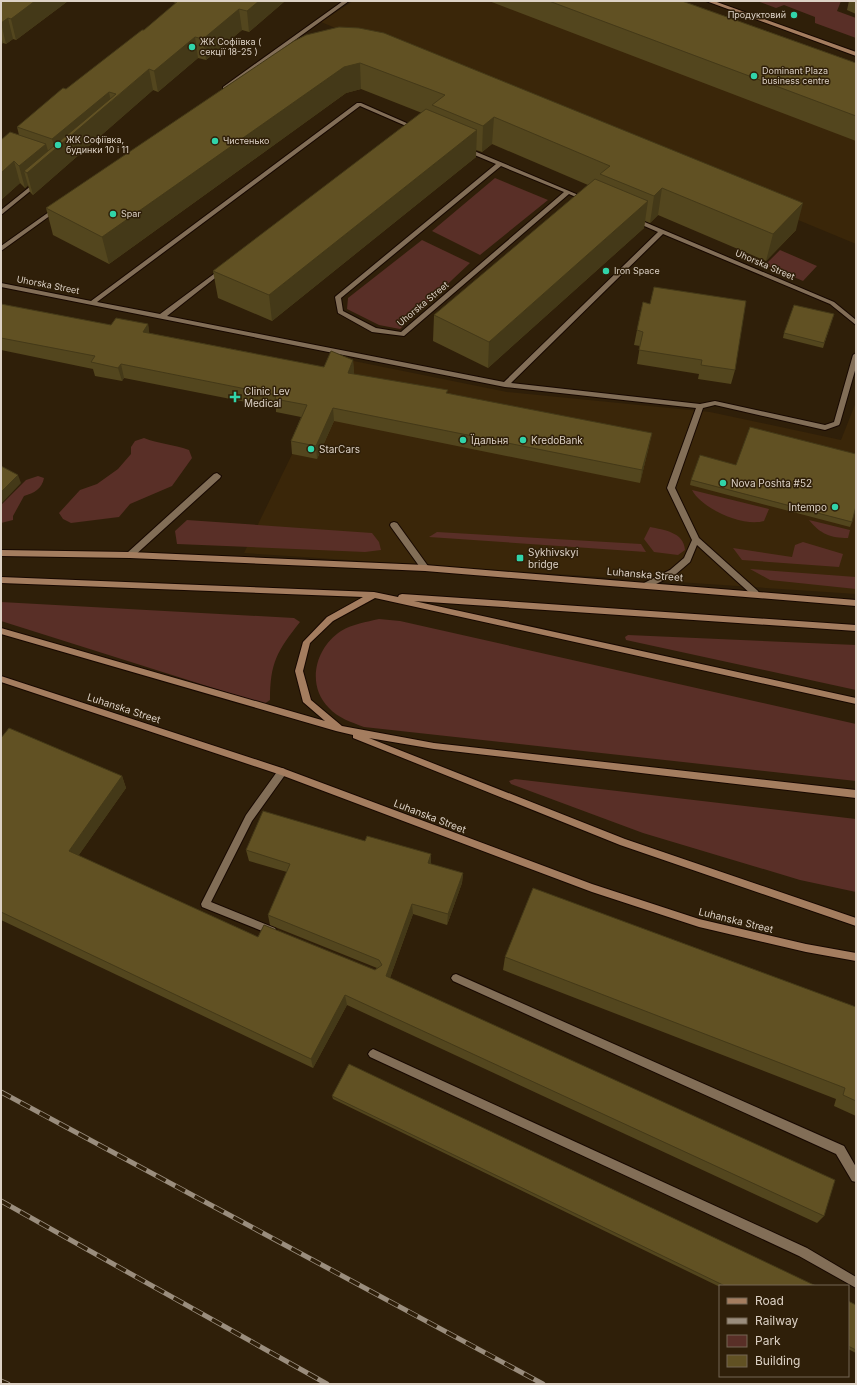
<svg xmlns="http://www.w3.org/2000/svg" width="857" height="1385" viewBox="0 0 857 1385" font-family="Inter,sans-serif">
  <rect width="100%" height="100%" fill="#2f1f09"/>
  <path fill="#3a2609" d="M 353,1 L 684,1 L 856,63 L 856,244 L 321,22 Z
    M 339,358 L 507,392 L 710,412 L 841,440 L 856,402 L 856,594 L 244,553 Z"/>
  <path fill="#592f27" d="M 757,1 L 841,1 L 837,11 L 856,18 L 856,38 L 815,23 L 815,17 L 784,5 L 776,8 Z
    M 495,178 L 548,200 L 480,255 L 432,231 Z
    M 422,240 L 470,263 L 400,329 L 379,325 L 347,309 L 348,298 Z
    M 780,250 L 817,266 L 803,281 L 765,265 Z
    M 144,438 C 158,444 173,444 189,450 L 192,458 L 172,486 L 130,504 L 119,517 L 71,523 L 63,519 L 59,513 L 80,490 L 97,484 L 118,469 L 131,454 L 131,447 L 135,441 Z
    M 38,476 L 44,478 C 42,489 34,493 24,496 L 13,516 L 13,520 L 1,523 L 1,505 L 26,480 Z
    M 692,490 L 769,509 L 764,521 C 743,527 702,509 692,490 Z
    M 187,520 L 372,533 L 379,542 L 381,550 L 365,552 L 177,544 L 175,531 Z
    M 809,520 L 850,530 L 848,538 C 831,538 820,534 809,520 Z
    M 650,527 C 664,530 684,532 685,550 L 678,555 L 654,552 L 644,539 Z
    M 437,532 L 641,544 L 646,552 L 429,537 Z
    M 803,542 L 843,554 L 839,567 L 742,560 L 733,548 L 792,557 L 795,545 Z
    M 750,569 L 856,577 L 856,589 L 770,580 Z
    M 1,602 L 294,618 L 300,622 C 277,651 270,663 270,700 L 264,704 L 1,621 Z
    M 379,619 L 400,621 L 856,724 L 856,781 L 364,727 C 351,722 338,718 329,708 C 306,685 315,648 341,631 C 353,624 366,622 379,619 Z
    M 628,635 L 856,645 L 856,690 L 626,640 L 625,637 Z
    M 515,779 L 856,819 L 856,892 L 800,880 L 643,833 L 511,784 L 509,781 Z"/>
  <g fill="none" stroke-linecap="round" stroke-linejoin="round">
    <g stroke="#170800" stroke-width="2">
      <path id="lane" d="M 357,103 L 361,103 L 418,128 L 413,129 L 360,106 L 97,302 L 160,314 L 222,268 L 224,269 L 224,271 L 167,316 L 504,382 L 658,232 L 633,221 L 633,219 L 635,218 L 834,302 L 856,320 L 856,325 L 830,304 L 663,234 L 511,383 L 700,404 L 715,401 L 825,425 L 834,422 L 853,355 L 856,353 L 856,367 L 840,423 L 839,425 L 825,430 L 715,405 L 703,408 L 675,488 L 699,538 L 758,591 L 759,593 L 758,595 L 752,595 L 697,545 L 690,562 L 676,574 L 650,587 L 647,588 L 643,585 L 644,583 L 670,570 L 684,558 L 692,540 L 667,488 L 696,408 L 505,387 L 1,287 L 1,283 L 91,301 Z
        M 467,148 L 588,199 L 585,201 L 569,194 L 404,336 L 372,332 L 338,313 L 335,297 L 336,296 L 496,164 L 465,151 L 465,149 ZM 501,166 L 564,192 L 401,332 L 376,328 L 343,311 L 341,298 Z
        M 37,181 L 40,183 L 39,184 L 1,215 L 1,210 Z
        M 217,473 L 221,476 L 220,478 L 133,557 L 127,557 L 126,555 L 127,553 L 214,474 Z
        M 394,522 L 397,523 L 428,566 L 429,568 L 428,570 L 422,570 L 391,527 L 390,525 L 391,523 Z
        M 282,768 L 285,769 L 286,772 L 285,775 L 252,821 L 211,902 L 275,928 L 277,931 L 275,934 L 272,935 L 202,907 L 201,904 L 246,815 L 279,769 Z
        M 456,974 L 844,1146 L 856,1167 L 856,1182 L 852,1181 L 836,1154 L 453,981 L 451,978 L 453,975 Z
        M 373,1049 L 807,1248 L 856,1277 L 856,1288 L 799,1256 L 370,1057 L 368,1054 L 370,1051 Z"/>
    </g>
    <g stroke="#170800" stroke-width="2">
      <path id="street" d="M 343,1 L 349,1 L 227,89 L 223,89 L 223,87 Z
        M 56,207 L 59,209 L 58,210 L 1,251 L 1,246 Z"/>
    </g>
    <g stroke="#170800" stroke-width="2">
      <path id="secondary" d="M 706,1 L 714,1 L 856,52 L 856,56 Z
        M 1,550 L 130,552 L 425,565 L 856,600 L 856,606 L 425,571 L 130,558 L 1,556 Z
        M 1,577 L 374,592 L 398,597 L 399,595 L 402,594 L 856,625 L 856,631 L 414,601 L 856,698 L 856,704 L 375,598 L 333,621 L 310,643 L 303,671 L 311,700 L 342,726 L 434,743 L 856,790 L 856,798 L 434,749 L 369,738 L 625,839 L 856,918 L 856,926 L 620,845 L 353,738 L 353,735 L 336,731 L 1,634 L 1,628 L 325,721 L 303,702 L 295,671 L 303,642 L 327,617 L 363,597 L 1,583 Z
        M 1,676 L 282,768 L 592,884 L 699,919 L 806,944 L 856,953 L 856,961 L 806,952 L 699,927 L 592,892 L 281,775 L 1,682 Z"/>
    </g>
    <use href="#lane" fill="#826e57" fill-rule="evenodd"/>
    <use href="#street" fill="#826e57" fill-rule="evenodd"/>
    <use href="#secondary" fill="#a47d5f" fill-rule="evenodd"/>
    <g stroke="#9a8d7d" stroke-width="5">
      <path id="rail" d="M 1,1092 L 543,1384
        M 1,1201 L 327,1384
        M 1,1381 L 8,1384"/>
    </g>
    <use href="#rail" stroke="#2f1f09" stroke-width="3.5" stroke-dasharray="11" stroke-linecap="butt"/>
  </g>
  <path fill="#53461e" d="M 1,1 L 68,1 L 16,40 L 13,39 L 6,44 L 3,43 L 1,44 Z
    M 170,1 L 285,1 L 249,32 L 242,30 L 206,60 L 198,58 L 158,92 L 153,90 L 33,195 L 30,192 L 28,185 L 25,188 L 20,183 L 1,200 L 19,135 L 17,127 L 144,30 L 176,3 Z
    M 489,1 L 682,1 L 856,63 L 856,141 Z
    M 849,1 L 856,1 L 856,14 L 847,10 Z
    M 306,35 L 796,230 L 766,261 L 658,215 L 650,223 L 645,221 L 644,228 L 488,368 L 433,341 L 434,315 L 588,185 L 492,144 L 482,152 L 476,150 L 476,157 L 272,321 L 218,298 L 213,271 L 422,113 L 361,89 L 346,93 L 109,264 L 53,235 L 46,208 Z
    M 643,302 L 735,370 L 731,384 L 698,379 L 699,374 L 637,364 L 640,346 L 634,345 L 637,330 Z
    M 1,304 L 111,325 L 148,324 L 149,333 L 324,367 L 353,360 L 354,375 L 448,393 L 649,446 L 640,483 L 334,421 L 317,459 L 292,454 L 291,441 L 301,417 L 276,412 L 276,408 L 124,378 L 122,381 L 95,376 L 93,369 L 1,350 Z
    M 834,314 L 823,348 L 783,338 L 784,333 Z
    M 691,480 L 852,522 L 850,527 L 690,485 Z
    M 1,738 L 122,776 L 126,788 L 78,856 L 258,937 L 375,970 L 377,968 L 270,925 L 268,915 L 287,872 L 249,861 L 246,850 L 365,841 L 431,854 L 431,864 L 463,873 L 462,883 L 447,925 L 413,914 L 390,978 L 824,1216 L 817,1223 L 347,1005 L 313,1068 L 1,920 Z
    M 505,957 L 856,1007 L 856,1116 L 834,1106 L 836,1099 L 503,970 Z
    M 332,1096 L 816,1286 L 720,1286 L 720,1287 L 333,1099 Z
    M 848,1301 L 856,1305 L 856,1353 L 848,1349 Z"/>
  <path fill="#443918" d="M 35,1 L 68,1 L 16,40 L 11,19 Z
    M 259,1 L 285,1 L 249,32 L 247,11 Z
    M 239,9 L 242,30 L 206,60 L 203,39 Z
    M 8,18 L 13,39 L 6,44 L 1,23 Z
    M 1,36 L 3,43 L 1,44 Z
    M 195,37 L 198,58 L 158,92 L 154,71 Z
    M 360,63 L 361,89 L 346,93 L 109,264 L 102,237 L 344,67 Z
    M 149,69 L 153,90 L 33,195 L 27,173 L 24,171 L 28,185 L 25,188 L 19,166 L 46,144 L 49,154 L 55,149 L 52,139 L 109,92 L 111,102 Z
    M 494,117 L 492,144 L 482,152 L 483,126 Z
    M 477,130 L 476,157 L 272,321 L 269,295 Z
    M 14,161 L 20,183 L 1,200 L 1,173 Z
    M 662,188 L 658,215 L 650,223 L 654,196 Z
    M 648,201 L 644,228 L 488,368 L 489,342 Z
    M 803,203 L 796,230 L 766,261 L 773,234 Z
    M 148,324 L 150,338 L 143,332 Z
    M 353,360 L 354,374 L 348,387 L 348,373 Z
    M 121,364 L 124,378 L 122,381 L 118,368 Z
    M 333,408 L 334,421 L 317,459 L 316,446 Z
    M 652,433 L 649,446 L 640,483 L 642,470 Z
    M 18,475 L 21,483 L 1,504 L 1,492 Z
    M 122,776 L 126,788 L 74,862 L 69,851 Z
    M 431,854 L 431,865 L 428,863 Z
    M 463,873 L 462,883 L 447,925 L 448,914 Z
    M 412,904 L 413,914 L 387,986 L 386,976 Z
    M 345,995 L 347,1005 L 313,1068 L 311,1059 Z"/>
  <path fill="#615123" stroke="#443918" d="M 1,1 L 35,1 L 11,19 L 8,18 L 1,23 Z
    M 178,1 L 259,1 L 247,11 L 239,9 L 203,39 L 195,37 L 154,71 L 149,69 L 27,173 L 24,171 L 116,94 L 109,92 L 52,139 L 17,127 L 63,88 L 66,89 L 142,30 L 144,30 Z
    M 549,1 L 682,1 L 856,63 L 856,116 Z
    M 339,27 L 359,28 L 384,33 L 803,203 L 773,234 L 662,188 L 654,196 L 600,174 L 610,166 L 494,117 L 483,126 L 432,105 L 445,95 L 360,63 L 344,67 L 102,237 L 46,208 L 294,41 L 306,35 Z
    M 426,109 L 477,130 L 269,295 L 213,271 Z
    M 10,132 L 46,144 L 19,166 L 14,161 L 1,173 L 1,140 Z
    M 595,179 L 648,201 L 489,342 L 434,315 Z
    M 654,287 L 746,301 L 735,370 L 701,365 L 702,360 L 639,350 L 643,332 L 637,330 L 643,302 L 650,304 Z
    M 1,304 L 111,325 L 116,318 L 148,324 L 143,332 L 324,367 L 331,351 L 353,360 L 348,373 L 448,390 L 446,393 L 652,433 L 642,470 L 333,408 L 316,446 L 291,441 L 307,405 L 275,399 L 276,395 L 121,364 L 118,368 L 91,362 L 95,356 L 1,338 Z
    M 794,305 L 834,314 L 824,343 L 784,333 Z
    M 750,427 L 856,454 L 856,506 L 852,522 L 691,480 L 700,455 L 736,465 Z
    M 1,466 L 18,475 L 1,492 Z
    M 9,728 L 122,776 L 69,851 L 258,937 L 264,925 L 375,970 L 382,965 L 379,960 L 268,915 L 290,864 L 246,850 L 263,811 L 365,841 L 367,836 L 431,854 L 428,863 L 463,873 L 448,914 L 412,904 L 386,976 L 835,1180 L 824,1216 L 345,995 L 311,1059 L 1,912 L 1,738 Z
    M 533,888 L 856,1007 L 856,1101 L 843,1095 L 845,1088 L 505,957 Z
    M 349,1064 L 816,1286 L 725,1286 L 332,1096 Z
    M 848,1301 L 856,1305 L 856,1350 L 848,1346 Z"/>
  <g fill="#31d4a9" stroke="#2f1f09" stroke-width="1.5">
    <circle cx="794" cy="15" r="4"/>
    <circle cx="192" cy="47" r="4"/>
    <circle cx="754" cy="76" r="4"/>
    <circle cx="215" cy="141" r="4"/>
    <circle cx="58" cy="145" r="4"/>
    <circle cx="113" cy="214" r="4"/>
    <circle cx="606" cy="271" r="4"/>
    <path d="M233 391h4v4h4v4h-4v4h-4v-4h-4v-4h4z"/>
    <circle cx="463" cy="440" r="4"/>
    <circle cx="523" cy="440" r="4"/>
    <circle cx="311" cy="449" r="4"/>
    <circle cx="723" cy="483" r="4"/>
    <circle cx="835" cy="507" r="4"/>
    <rect x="516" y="554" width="8" height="8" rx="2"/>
  </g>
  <g text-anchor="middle" stroke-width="3" stroke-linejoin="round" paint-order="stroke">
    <g font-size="9" fill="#ddd2c6" stroke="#2f1f09" text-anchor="start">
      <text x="786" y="18" text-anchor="end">Продуктовий</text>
      <text x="200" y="45">ЖК Софіївка (<tspan x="200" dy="10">секції 18-25 )</tspan></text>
      <text x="762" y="74">Dominant Plaza<tspan x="762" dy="10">business centre</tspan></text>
      <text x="66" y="143">ЖК Софіївка,<tspan x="66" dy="10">будинки 10 і 11</tspan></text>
      <text x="223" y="144">Чистенько</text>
      <text x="121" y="217">Spar</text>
      <text x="614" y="274">Iron Space</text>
    </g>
    <g font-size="9" fill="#ddd2c6" stroke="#2f1f09">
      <text transform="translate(765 265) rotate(23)" y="3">Uhorska Street</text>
      <text transform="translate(48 285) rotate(11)" y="3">Uhorska Street</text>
      <text transform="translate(423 304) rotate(-40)" y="3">Uhorska Street</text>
    </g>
    <g font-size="10" fill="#ddd2c6" stroke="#2f1f09" text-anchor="start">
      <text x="244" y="395">Clinic Lev<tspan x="244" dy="12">Medical</tspan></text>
      <text x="471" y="444">Їдальня</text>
      <text x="531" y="444">KredoBank</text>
      <text x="319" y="453">StarCars</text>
      <text x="731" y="487">Nova Poshta #52</text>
      <text x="827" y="511" text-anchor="end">Intempo</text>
      <text x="528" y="556">Sykhivskyi<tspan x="528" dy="12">bridge</tspan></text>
    </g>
    <g font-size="10" fill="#ddd2c6" stroke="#2f1f09">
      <text transform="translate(645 574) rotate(5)" y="4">Luhanska Street</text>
      <text transform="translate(124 708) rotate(18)" y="4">Luhanska Street</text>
      <text transform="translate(430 816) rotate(21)" y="4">Luhanska Street</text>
      <text transform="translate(736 920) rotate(14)" y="4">Luhanska Street</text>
    </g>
  </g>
  <rect width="857" height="1385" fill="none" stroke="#ddd2c6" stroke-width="4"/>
  <rect x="719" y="1285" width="130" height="92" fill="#2f1f09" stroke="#756755"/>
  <rect x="727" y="1298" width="20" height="6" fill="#a47d5f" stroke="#756755"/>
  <text x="755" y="1305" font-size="12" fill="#ddd2c6">Road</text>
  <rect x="727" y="1318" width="20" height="6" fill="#9a8d7d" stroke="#756755"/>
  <text x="755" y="1325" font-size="12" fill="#ddd2c6">Railway</text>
  <rect x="727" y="1335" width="20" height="12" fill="#592f27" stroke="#756755"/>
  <text x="755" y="1345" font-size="12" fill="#ddd2c6">Park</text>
  <rect x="727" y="1355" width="20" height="12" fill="#615123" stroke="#756755"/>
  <text x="755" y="1365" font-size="12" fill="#ddd2c6">Building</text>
</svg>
